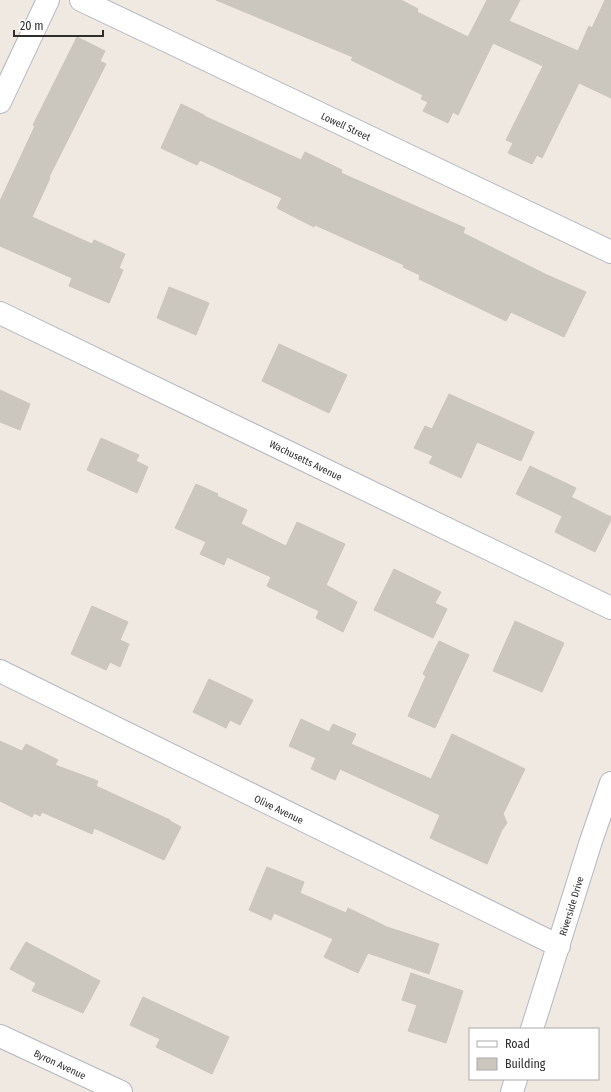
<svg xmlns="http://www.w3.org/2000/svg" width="611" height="1092" viewBox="0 0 611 1092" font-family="'Fira Sans Condensed',sans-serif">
  <rect width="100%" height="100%" fill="#efe9e1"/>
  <path fill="#cbc7bf" stroke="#cbc5ba" d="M 216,0 L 401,0 L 418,9 L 417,12 L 468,37 L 487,0 L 520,0 L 509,21 L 578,51 L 589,26 L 592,28 L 605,0 L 611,0 L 611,98 L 579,83 L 542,158 L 537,155 L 532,164 L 508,153 L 513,143 L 506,140 L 543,66 L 493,43 L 458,115 L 453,112 L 448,123 L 423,111 L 428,102 L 421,99 L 423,95 L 351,60 L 353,57 Z
    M 77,37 L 105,51 L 100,61 L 106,64 L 49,177 L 50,178 L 32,217 L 92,244 L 94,240 L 125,254 L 119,268 L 123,270 L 109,303 L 69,286 L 72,278 L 0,246 L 0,201 L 35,126 L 33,125 Z
    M 181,104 L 204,115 L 204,116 L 301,160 L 305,152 L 342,170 L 341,173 L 465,228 L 463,233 L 547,275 L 586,292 L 564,337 L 511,312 L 506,321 L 419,279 L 420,275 L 403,267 L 404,265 L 315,225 L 314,227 L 277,208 L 282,198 L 200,160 L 197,165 L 161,148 Z
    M 169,287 L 209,303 L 196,335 L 157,318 Z
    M 279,344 L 347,375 L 329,413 L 262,381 Z
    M 0,390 L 30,404 L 20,430 L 0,422 Z
    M 449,394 L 534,432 L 521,461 L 477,442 L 461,478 L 429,463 L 433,456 L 414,448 L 425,426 L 432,429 Z
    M 101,438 L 139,455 L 136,461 L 148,467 L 137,493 L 87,470 Z
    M 530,466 L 576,488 L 562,516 L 516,494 Z
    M 196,484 L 218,494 L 217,496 L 247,510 L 241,524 L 286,546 L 297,522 L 345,544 L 326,585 L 357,602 L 343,632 L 316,618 L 319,611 L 267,586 L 271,577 L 227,557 L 224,565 L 200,554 L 206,542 L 175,528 Z
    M 571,497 L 611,517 L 611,520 L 595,552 L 555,532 Z
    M 394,569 L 441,592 L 435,603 L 447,609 L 433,638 L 374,610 Z
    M 92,606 L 128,622 L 120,640 L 129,644 L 120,667 L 110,662 L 106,670 L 71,654 Z
    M 515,621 L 564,643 L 542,692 L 493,671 Z
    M 439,641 L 469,655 L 435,728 L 408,716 L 426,676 L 423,674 Z
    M 209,679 L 253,700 L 240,725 L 230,720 L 226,728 L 193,712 Z
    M 301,719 L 329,732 L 333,724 L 356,734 L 351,744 L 431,779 L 452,734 L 525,769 L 503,814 L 507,823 L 502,830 L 487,864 L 430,838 L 440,815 L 340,769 L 335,780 L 311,769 L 316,758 L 289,746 Z
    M 0,741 L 22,751 L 26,744 L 58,760 L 55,765 L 98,781 L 96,786 L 170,820 L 170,821 L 181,827 L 164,860 L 94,828 L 92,834 L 42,812 L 40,816 L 34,813 L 32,817 L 0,801 Z
    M 267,867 L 304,882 L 300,893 L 346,913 L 348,908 L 387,927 L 439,944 L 429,974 L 368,953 L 358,973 L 324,957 L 333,939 L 274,913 L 271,920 L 249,910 Z
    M 26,942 L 100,981 L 83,1013 L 32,991 L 36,983 L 10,969 Z
    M 411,973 L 463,991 L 446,1043 L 408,1031 L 417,1005 L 402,1000 Z
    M 143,997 L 229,1037 L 212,1074 L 156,1047 L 160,1039 L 130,1025 Z"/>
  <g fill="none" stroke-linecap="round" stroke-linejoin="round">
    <g stroke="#b4b7c1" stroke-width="24">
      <path id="street" d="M 81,0 L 611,252
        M 0,102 L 48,0
        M 0,313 L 611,608
        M 0,671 L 559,946
        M 0,1036 L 121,1092"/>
    </g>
    <g stroke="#b4b7c1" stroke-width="24">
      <path id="secondary" d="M 532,1029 L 591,841 L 611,783
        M 512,1092 L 516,1079"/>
    </g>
    <use href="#street" stroke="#fff" stroke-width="22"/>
    <use href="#secondary" stroke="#fff" stroke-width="22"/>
  </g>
  <g text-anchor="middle" stroke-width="3.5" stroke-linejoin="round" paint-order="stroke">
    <g font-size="10" fill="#2e2e2e" stroke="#fff">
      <text transform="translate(346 126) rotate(25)" y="4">Lowell Street</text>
      <text transform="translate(306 460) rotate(26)" y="4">Wachusetts Avenue</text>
      <text transform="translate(279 809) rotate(26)" y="4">Olive Avenue</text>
      <text transform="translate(571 906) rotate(-73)" y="4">Riverside Drive</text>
      <text transform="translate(60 1064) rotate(25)" y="4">Byron Avenue</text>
    </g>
  </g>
  <rect x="469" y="1028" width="130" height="52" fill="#ffffff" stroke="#ababab"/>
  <rect x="477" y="1041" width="20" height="6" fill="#ffffff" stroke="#ababab"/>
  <text x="505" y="1048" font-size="12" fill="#2e2e2e">Road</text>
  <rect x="477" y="1058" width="20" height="12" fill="#cbc7bf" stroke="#ababab"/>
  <text x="505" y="1068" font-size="12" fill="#2e2e2e">Building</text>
  <path d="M14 30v6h89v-6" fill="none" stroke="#2e2e2e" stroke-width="2"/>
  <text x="20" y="30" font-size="12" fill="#2e2e2e" stroke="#ffffff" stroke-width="3" paint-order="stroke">20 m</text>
</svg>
